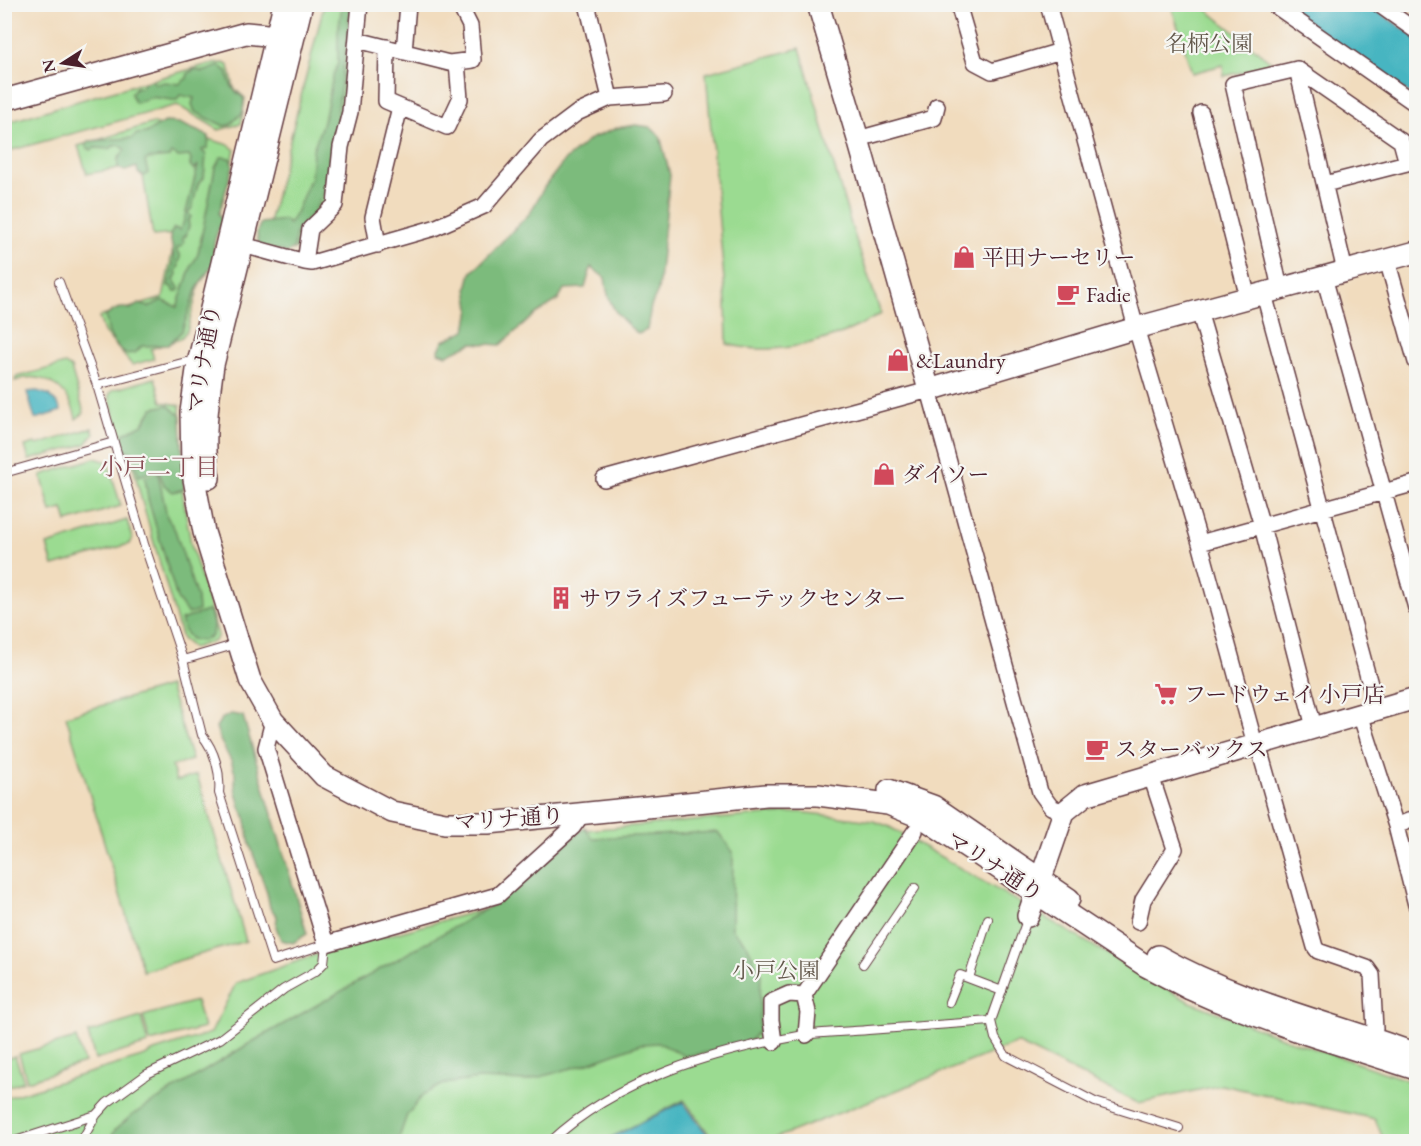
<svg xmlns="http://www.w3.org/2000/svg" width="1421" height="1146" viewBox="0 0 1421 1146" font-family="'EB Garamond','Noto Serif JP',serif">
  <rect width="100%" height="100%" fill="#f6f6f2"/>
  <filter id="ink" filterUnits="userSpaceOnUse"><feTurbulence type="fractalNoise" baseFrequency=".0167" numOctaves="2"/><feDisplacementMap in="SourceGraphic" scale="12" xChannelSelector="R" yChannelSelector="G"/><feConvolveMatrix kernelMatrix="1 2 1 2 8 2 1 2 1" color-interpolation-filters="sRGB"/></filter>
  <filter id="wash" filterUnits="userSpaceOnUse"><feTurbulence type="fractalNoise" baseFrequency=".008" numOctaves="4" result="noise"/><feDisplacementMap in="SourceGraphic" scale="24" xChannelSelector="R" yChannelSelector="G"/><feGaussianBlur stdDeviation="1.35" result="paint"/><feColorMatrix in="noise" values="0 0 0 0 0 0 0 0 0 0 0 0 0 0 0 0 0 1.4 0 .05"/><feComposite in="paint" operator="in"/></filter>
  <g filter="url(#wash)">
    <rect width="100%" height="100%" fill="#f1dcbe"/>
    <path fill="#9bdb91" stroke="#727d5e" stroke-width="1.5" d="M 324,5 L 354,5 L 343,99 L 326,203 L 301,230 L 298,248 L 293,250 L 264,243 Z
      M 1171,5 L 1201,5 L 1275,65 L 1224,76 L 1223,65 L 1192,73 Z
      M 800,48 L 852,228 L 881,314 C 838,340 777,358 727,344 L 726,303 L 706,73 Z
      M 224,63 L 229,66 L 234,88 L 245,98 L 241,124 L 219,130 L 177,105 L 5,152 L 5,123 L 98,95 L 209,64 Z
      M 153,123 L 229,145 L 235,150 L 187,331 L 180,339 L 151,349 L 154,359 L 132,365 L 104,332 L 99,317 L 163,298 L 176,234 L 153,236 L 141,164 L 87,174 L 78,146 Z
      M 65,364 L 71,368 L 84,413 L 76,419 C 71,391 44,369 15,381 L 16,377 Z
      M 155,378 L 162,402 L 180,405 L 183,496 L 191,544 L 218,635 L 215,641 L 193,648 L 182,639 L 141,498 L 131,457 L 122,449 L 109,395 L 113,390 Z
      M 92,428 L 94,434 L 86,444 L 29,460 L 25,446 L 35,443 L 37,445 Z
      M 95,458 L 108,462 L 121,506 L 67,522 L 63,509 L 51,512 L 41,475 Z
      M 127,520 L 132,538 L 129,544 L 53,566 L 47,545 Z
      M 169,686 L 192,760 L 172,766 L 176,781 L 197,775 L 246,941 L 143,971 L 66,716 Z
      M 800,812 L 873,821 L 888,826 L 1188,1001 L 1289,1040 L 1416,1083 L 1416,1142 L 1384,1141 L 1375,1119 L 1222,1085 L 1138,1103 L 1017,1043 L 768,1141 L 714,1141 L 684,1100 L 604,1141 L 5,1142 L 5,1098 L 145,1056 L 154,1051 L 211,1033 L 236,983 L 315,955 L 493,907 L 585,830 Z
      M 196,1001 L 204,1028 L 150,1042 L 143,1016 Z
      M 141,1017 L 148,1044 L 95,1060 L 88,1033 Z
      M 76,1038 L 84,1063 L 27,1081 L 19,1054 Z
      M 15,1056 L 24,1081 L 5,1088 L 5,1059 Z"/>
    <path fill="#7cbb7b" stroke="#636d53" stroke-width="1.5" d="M 342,5 L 351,5 L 337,116 L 323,194 L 314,212 L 296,232 L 294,247 L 287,253 L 260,246 C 256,237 256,231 261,223 L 285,220 L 289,224 L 296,213 L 311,177 L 313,150 L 325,116 L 333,76 L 338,63 L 338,32 Z
      M 219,66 L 227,71 C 230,84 232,91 244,98 L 243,112 L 230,125 L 224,126 L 195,112 L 192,104 L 194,98 L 180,95 L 177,100 C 169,101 156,96 150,98 C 145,99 141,102 135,103 L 131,94 L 136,87 L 142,88 L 144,83 L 151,80 L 156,84 L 165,82 L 179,84 L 187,78 L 188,73 L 195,69 L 203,72 Z
      M 165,122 L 179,123 L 209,136 L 208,148 L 202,150 L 206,155 L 204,178 L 198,184 L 192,208 L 188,213 L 191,217 L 188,221 L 189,226 L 186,236 L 182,238 L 184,242 L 182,246 L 177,248 L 177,252 L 180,254 L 180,260 L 178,263 L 179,266 L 176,271 L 177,274 L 174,280 L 179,288 L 178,291 L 174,291 L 173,287 L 168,286 L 174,259 L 170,235 L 174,228 L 180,230 L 183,224 L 198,165 L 194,170 L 190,165 L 191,160 L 189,156 L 178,157 L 172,153 L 170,157 L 148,159 L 145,161 L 148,173 L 144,176 L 138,173 L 137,167 L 125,171 L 118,168 L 118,159 L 125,150 L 120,145 L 114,146 L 109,149 L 95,148 L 91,150 L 86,147 L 88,141 L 132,138 L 137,134 L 146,133 Z
      M 636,125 L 650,127 L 660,136 L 670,175 L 658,291 L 651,306 L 647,330 L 638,334 C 617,316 608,307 605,278 L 591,267 L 585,288 L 564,289 L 558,300 L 537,313 L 500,345 L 472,343 L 447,355 L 438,352 L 443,341 L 466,330 L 470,309 L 467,288 L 471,273 L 530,213 L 545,186 L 565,160 L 590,139 L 617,128 Z
      M 221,157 L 230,158 L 233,166 L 219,214 L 223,220 C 216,234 211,246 215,261 L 196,290 L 182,331 L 168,345 L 142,346 L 135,353 L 125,354 C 118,348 112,342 109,333 C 107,328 108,323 105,317 C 113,310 119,306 130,309 L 139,304 L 149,307 L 162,300 L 177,307 L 191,267 L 198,254 L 215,168 Z
      M 168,405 L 181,416 L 184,489 L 173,492 L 164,485 L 158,469 L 139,476 L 135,464 L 137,460 L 135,454 L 125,449 L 121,435 L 143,424 L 153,408 Z
      M 158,473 L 167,517 L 175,530 L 197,598 L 198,611 L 188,614 L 177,599 L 148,499 L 145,477 Z
      M 210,610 L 213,624 L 212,636 L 201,641 L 191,639 L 184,631 L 181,620 Z
      M 231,714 L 243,716 L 301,913 L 307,934 L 293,943 L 281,940 L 276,927 L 277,916 L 270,908 L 267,893 L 250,845 L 245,816 L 240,807 L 235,788 L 235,773 L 231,761 L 220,740 L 216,727 L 221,719 Z
      M 585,827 L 592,838 L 718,832 L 733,852 L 732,929 L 747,945 L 761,974 L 759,1030 L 751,1040 L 716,1051 L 685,1056 L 659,1043 L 641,1044 L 586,1064 L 526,1081 L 479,1079 L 444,1084 L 424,1094 L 407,1115 L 398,1141 L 109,1142 L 115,1130 L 132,1115 L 250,1043 L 500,901 Z"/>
    <path fill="#47b5c1" stroke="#486a76" stroke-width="1.5" d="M 1281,5 L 1368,5 L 1416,37 L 1416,98 Z
      M 37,391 L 50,395 L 50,397 L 58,404 L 61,411 L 35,419 L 27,392 Z
      M 683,1102 L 712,1141 L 604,1141 Z"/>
  </g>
  <g filter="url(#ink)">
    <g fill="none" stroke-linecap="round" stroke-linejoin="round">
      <g stroke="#633b41" stroke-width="10">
        <path id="lane" d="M 59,282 L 97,385 L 144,544 L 183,660 L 202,735 C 215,751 221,773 219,793 L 273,961 L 326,944 L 324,963 L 316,971 L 284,989 L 220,1039 L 147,1074 L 107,1103 L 96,1115 L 81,1142
          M 97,385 L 186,362 L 198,363
          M 4,473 L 114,442
          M 183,660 L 237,644
          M 1028,917 L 991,1021 L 995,1038 L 1006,1056 L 1095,1102 L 1179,1128
          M 863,964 L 915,888
          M 969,978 L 988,919
          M 949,1002 L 960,975 L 1002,991
          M 12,1142 L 96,1115
          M 550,1142 C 618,1078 715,1051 804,1035 C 825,1032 847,1032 868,1030 C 909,1027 950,1024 991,1021"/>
      </g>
      <g stroke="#633b41" stroke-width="18">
        <path id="street" d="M 587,4 L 610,98
          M 958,4 L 975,62 L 992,71 L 1061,51
          M 1048,4 L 1136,328 L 1200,543 L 1253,737 L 1260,752 L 1315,947 L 1318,951 L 1367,968 L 1372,975 L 1375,1029 L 1372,1037
          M 1273,4 L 1416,104
          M 1378,4 L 1416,31
          M 357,40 L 449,63 L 473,60 L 470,26 L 462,10
          M 387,47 L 386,101 L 447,127 L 460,99 L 457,62
          M 404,52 L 408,4
          M 1297,69 L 1401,141 L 1407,163 L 1325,184
          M 1201,113 L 1248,298
          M 858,139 L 934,118 L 937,106
          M 243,245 L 305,262 L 310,229 L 335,205 L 341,147 L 350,112 L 360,4
          M 378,245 L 373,217 L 400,107
          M 1387,260 L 1416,362
          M 305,262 L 312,263 L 434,228 L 484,206 L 541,140 L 577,113 L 610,98 L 664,94
          M 1324,277 L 1416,608
          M 1280,288 L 1233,84 L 1297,69 L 1345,271
          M 1264,294 L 1377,710
          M 1199,311 L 1262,526 L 1314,727
          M 604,479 L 929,390 L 1040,792 L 1051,807 L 1064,812
          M 1200,543 L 1416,483
          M 1360,714 L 1396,826 L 1416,905
          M 273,721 L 266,748 L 326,944 L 498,895 L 573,827 L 583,813
          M 1396,826 L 1416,818
          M 1138,922 L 1143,900 L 1175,849 L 1151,776
          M 804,995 L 915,831
          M 774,1042 L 771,1020 L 771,1002 L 789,994 L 804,995 L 808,1012 L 806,1035"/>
      </g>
      <g stroke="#633b41" stroke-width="24">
        <path id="secondary" d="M 284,4 L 198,363 L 191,412 L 192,468 L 204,532 L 250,680 L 273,721 L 324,776 L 392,812 L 445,823 L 488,823 L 766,795 L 818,795 L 888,804 L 925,819 L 1146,966 L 1190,989 L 1215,1000 L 1304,1033 L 1416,1069
          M 818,4 L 858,139 L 929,390 L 1136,328 L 1416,252
          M 4,100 L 246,33 L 288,37
          M 209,478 C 202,441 208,402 213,365 L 302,4
          M 889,790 L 933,806 L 1069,899
          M 1028,916 L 1064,812 L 1085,795 L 1416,698
          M 1158,956 C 1239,1002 1330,1022 1416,1054"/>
      </g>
      <use href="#lane" stroke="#fff" stroke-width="8"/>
      <use href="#street" stroke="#fff" stroke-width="15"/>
      <use href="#secondary" stroke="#fff" stroke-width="21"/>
    </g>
  </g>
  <defs>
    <g id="shop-bare" transform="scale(1.8)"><path d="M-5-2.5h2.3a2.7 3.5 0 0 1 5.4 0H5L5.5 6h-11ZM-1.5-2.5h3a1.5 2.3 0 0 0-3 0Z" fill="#d1495b" stroke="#f6f6f2" stroke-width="2.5" paint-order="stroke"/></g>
    <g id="cafe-bare" transform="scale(1.8)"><path d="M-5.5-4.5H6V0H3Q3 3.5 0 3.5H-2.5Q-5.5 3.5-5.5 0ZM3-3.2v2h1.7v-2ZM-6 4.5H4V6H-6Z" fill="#d1495b" stroke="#f6f6f2" stroke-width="2.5" paint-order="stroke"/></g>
    <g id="building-bare" transform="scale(1.8)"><path d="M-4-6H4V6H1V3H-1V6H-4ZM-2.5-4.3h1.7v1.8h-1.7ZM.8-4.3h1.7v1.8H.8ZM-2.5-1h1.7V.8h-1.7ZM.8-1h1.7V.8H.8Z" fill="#d1495b" stroke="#f6f6f2" stroke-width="2.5" paint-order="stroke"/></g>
    <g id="supermarket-bare" transform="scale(1.8)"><path d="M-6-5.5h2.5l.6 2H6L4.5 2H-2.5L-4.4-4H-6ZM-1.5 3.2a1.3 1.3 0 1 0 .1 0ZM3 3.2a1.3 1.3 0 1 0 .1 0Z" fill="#d1495b" stroke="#f6f6f2" stroke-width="2.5" paint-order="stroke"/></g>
  </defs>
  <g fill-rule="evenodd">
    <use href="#shop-bare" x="964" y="257"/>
    <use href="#cafe-bare" x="1068" y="294"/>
    <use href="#shop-bare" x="898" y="360"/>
    <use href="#shop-bare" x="884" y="474"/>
    <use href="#building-bare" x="561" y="598"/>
    <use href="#supermarket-bare" x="1166" y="694"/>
    <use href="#cafe-bare" x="1097" y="749"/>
  </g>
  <g text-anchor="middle" stroke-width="4.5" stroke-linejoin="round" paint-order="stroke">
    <g font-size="22" fill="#62574a" stroke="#f6f6f2">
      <text x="1209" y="51">名柄公園</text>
      <text x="776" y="978">小戸公園</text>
    </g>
    <g font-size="22" fill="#4a1f2b" stroke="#f6f6f2" text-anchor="start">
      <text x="982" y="265">平田ナーセリー</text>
      <text x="1086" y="302">Fadie</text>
      <text x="916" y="368">&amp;Laundry</text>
      <text x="902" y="482">ダイソー</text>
      <text x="579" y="606">サワライズフューテックセンター</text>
      <text x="1184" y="702">フードウェイ 小戸店</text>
      <text x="1115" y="757">スターバックス</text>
    </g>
    <g font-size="22" fill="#4a1f2b" stroke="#f6f6f2">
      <text transform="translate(203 359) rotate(-80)" y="8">マリナ通り</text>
      <text transform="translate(509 818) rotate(-4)" y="8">マリナ通り</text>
      <text transform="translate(995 866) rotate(33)" y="8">マリナ通り</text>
    </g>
    <g font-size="24" fill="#874c53" stroke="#f6f6f2">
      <text x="159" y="475">小戸二丁目</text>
    </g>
  </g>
  <rect width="1421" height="1146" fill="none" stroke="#f6f6f2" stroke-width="24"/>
  <g transform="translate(63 63) rotate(258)" stroke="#f6f6f2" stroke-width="4.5" paint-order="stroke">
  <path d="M0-4.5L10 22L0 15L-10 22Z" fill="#4a1f2b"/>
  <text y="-9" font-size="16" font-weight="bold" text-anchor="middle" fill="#4a1f2b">N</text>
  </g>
</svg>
